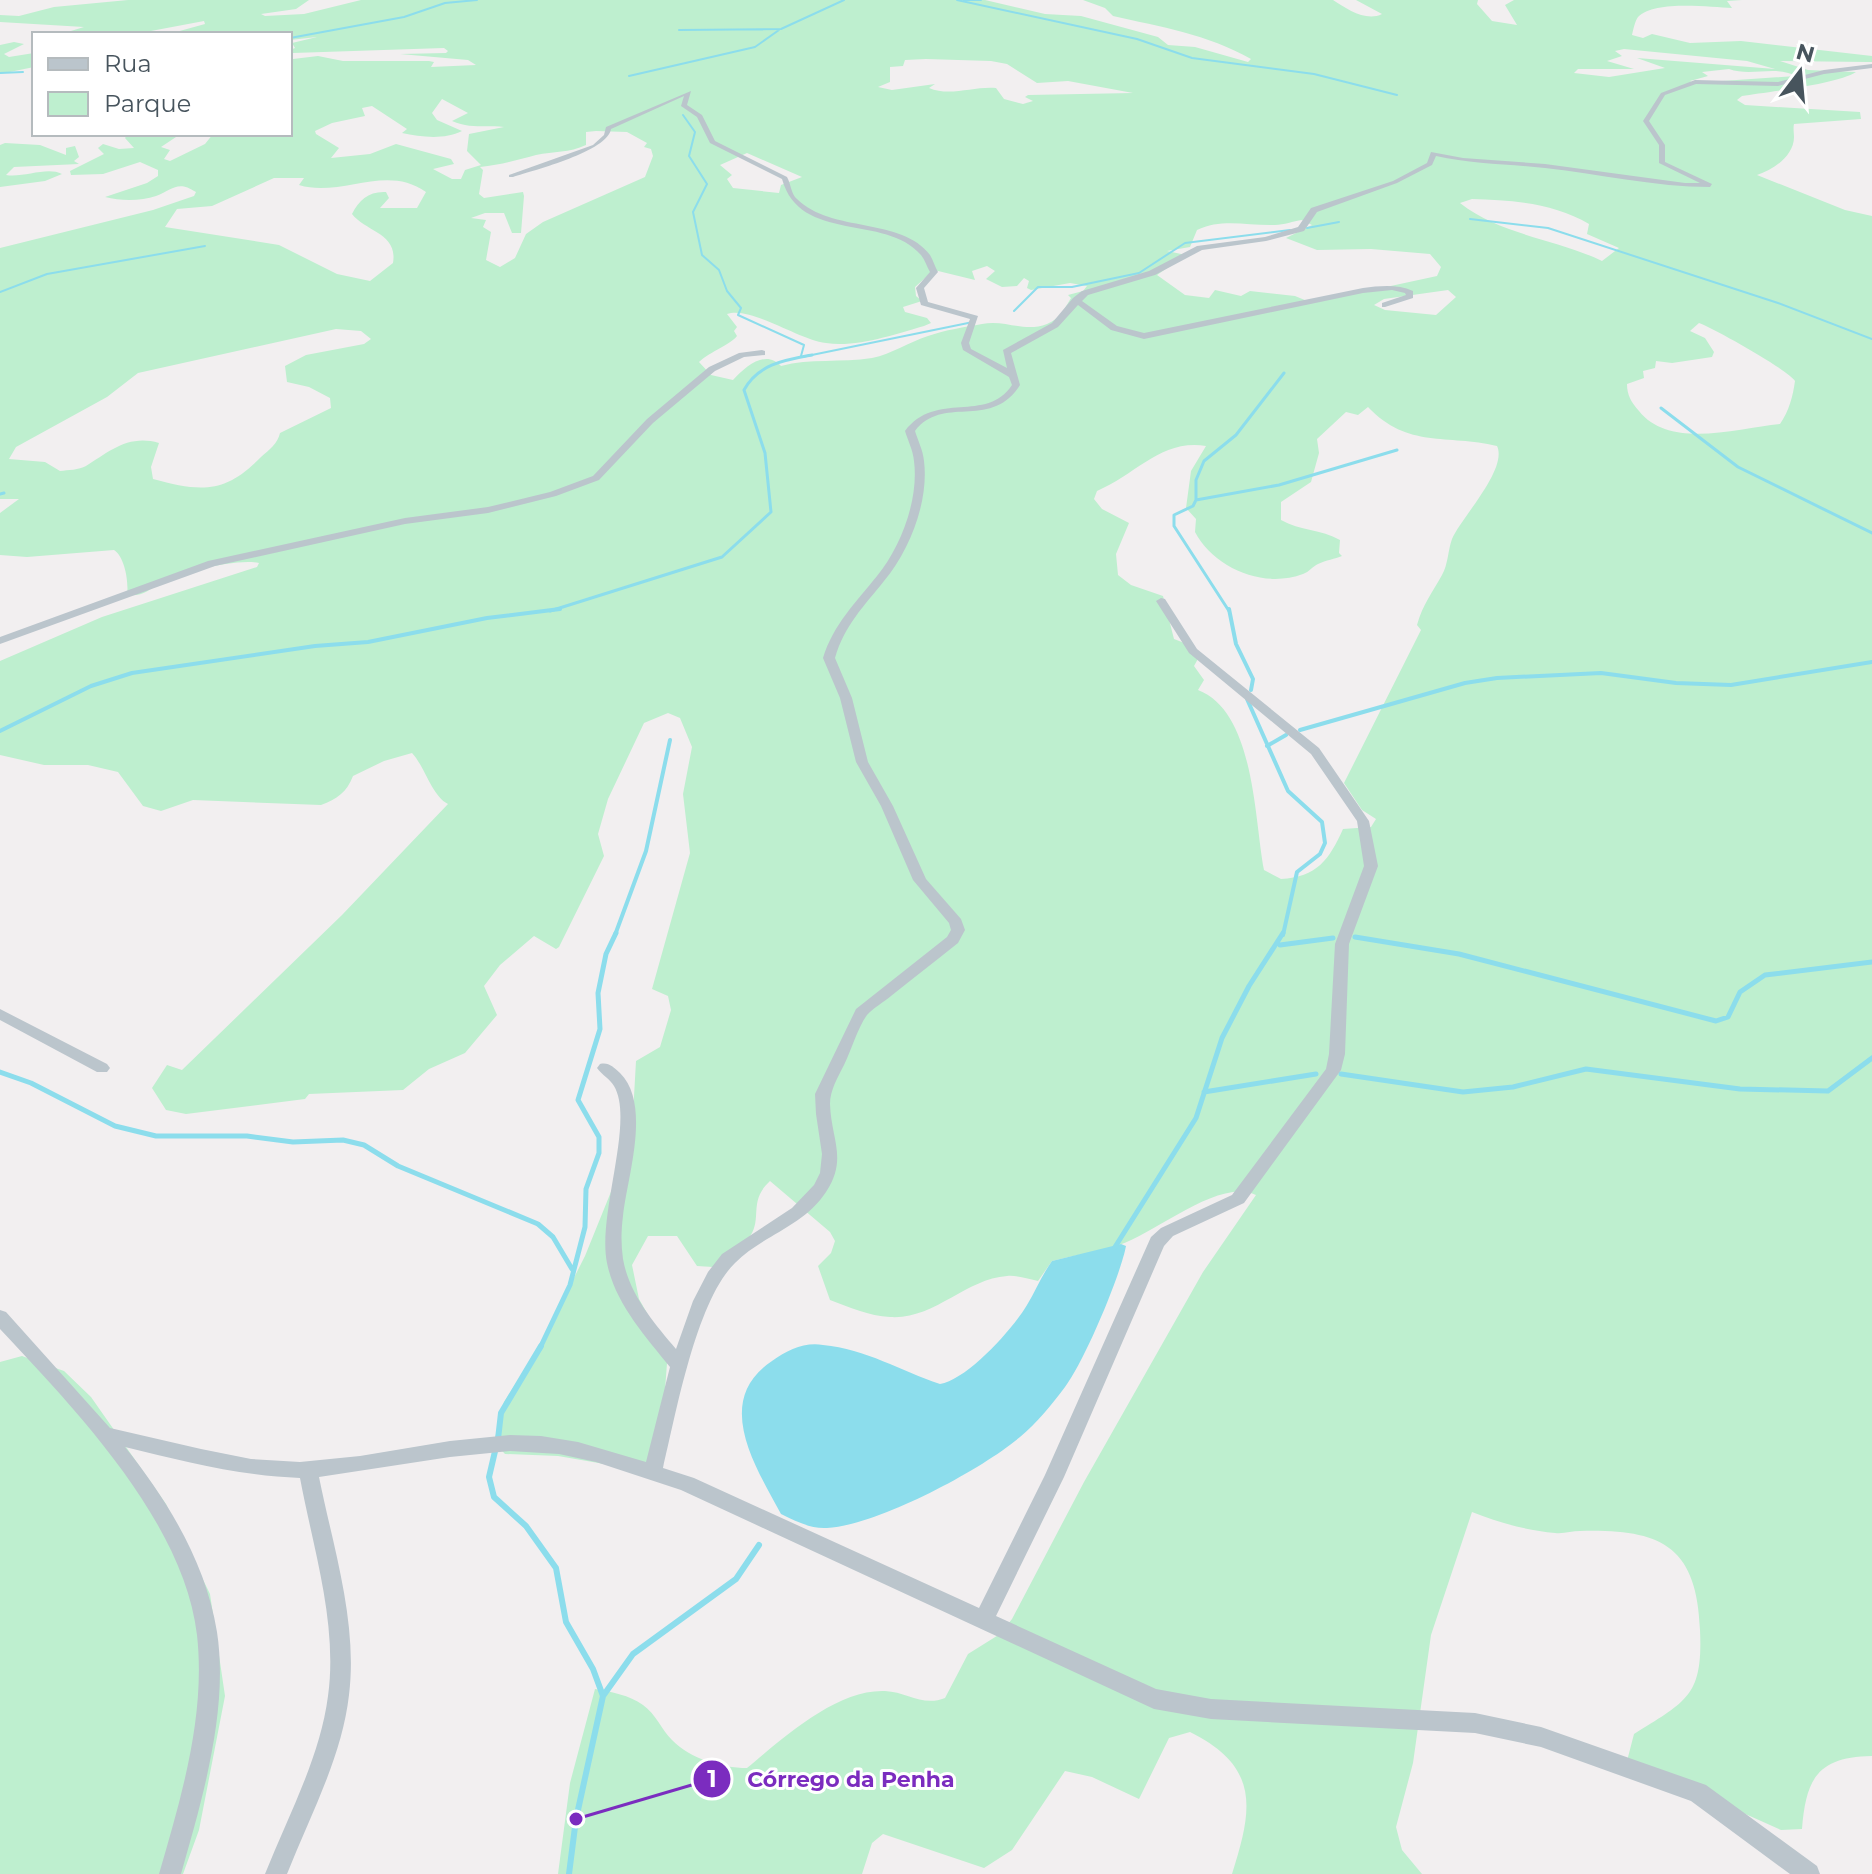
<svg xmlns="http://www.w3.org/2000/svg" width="1872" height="1874" viewBox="0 0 1872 1874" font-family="Montserrat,sans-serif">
  <rect width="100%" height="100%" fill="#f2eff0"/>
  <path fill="#beefcf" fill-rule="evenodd" d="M 128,0 L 309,0 L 296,9 L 261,14 L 265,16 L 304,14 L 361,0 L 985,0 L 1045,14 L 1081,16 L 1158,37 L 1168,45 L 1195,47 L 1248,62 L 1251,59 C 1207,34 1161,27 1113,16 L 1105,8 L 1083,0 L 1333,0 C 1347,9 1366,22 1382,14 L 1356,0 L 1478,0 L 1477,4 L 1492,21 L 1517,25 L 1505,5 L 1514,0 L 1742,0 L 1727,1 L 1732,8 C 1709,7 1654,0 1638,17 C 1635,21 1633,30 1632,35 L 1643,38 L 1652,34 L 1690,43 L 1741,41 L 1872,56 L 1872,62 L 1868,62 L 1780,61 L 1808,70 L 1856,72 C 1838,84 1767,92 1742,96 L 1737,100 L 1745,105 L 1860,112 L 1861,119 L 1794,124 C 1793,128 1794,133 1794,137 C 1794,156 1773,170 1757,175 L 1845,210 L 1872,216 L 1872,1756 C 1818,1757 1806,1778 1802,1829 L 1781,1830 L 1627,1761 L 1634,1734 C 1687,1701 1703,1696 1700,1630 C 1697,1545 1660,1529 1580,1531 C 1572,1531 1564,1534 1555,1533 C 1526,1530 1499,1523 1472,1512 L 1431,1635 L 1413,1763 L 1396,1827 L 1402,1850 L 1422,1874 L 1232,1874 C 1253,1808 1260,1767 1190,1732 L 1169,1738 L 1139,1799 L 1092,1777 L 1065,1771 L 1012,1850 L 984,1868 L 883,1834 L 872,1843 L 862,1874 L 558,1874 L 570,1783 L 595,1689 C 612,1692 629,1695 643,1705 C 656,1714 661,1729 672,1740 C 691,1759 721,1768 747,1768 C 782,1739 836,1689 885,1691 C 907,1692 923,1707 945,1698 L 968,1654 L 1000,1634 L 1012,1619 L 1084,1482 L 1203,1272 L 1256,1195 C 1220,1177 1156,1233 1119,1245 C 1098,1252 1074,1255 1052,1261 L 1038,1281 C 1029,1279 1017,1275 1007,1276 C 965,1279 934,1320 890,1317 C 869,1316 849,1307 830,1300 L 818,1266 L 831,1253 L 835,1241 L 830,1232 L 770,1181 C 747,1202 764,1220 748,1239 C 739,1249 724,1258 713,1267 L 697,1266 L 677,1236 L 648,1236 L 632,1265 L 639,1299 L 668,1350 L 664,1403 L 645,1471 L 558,1456 L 505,1454 L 494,1442 L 504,1402 L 538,1349 L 585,1256 L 619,1172 L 632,1132 L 636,1061 L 660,1047 L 671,1010 L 668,996 L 652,989 L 690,853 L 683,794 L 692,747 L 680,718 L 668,713 L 644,723 L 608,799 L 598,834 L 604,856 L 559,947 L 556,949 L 534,936 L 500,965 L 484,986 L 497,1015 L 465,1053 L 429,1069 L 403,1090 L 309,1094 L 305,1099 L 186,1114 L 166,1110 L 152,1088 L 167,1065 L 182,1070 L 342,915 L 448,804 C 432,796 425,767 412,753 L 384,761 L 353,776 C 347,792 337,799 321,805 L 193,800 L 161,811 L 143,806 L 118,772 L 88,765 L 44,765 L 0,755 L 0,661 L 102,617 L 257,567 L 259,563 C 237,558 181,572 161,583 C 148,590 143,597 127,595 C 129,583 125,557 114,550 L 27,557 L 0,555 L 0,513 L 19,499 L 0,499 L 0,248 L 153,210 L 194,196 L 196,192 C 178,180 173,189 156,196 C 141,201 121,201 105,197 L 147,183 L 158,176 L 158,170 L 140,162 L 103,174 L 71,175 L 70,171 L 104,154 L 98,148 L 103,144 L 119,149 L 134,148 L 125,138 L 128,134 L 179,135 L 161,147 L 170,150 L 164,159 L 170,161 L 205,144 L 213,134 L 290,134 L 290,50 L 295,48 L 292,43 L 317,37 L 290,40 L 290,34 L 176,32 L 205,24 L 204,21 L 135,34 L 61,34 L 84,27 L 0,22 L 0,15 L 19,16 L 54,7 ZM 444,48 L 448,51 L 446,53 L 400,54 L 468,60 L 476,65 L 431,67 L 434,62 L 429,61 L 343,61 L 318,56 L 293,59 L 293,53 ZM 1624,49 L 1747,61 L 1775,69 L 1637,58 L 1665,68 L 1609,77 L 1574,73 L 1578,69 L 1634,69 L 1607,61 L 1622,56 L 1615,51 ZM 926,59 L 991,61 L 1007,64 L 1037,83 L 1068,81 L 1133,93 L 1028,95 L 1025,97 L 1033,101 L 1023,104 L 1004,99 L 996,88 C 974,86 950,97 929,88 L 935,84 L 892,90 L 878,87 L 890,82 L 890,67 L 903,66 L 905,60 ZM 1729,69 C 1751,77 1775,65 1796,76 L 1693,83 L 1690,81 L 1708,76 L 1702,72 ZM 442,99 L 468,113 L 452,121 C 470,129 485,125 504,127 L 469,134 L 467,151 L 481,165 L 465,170 L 461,179 L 452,179 L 433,169 L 454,164 L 451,159 L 396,144 L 370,154 L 331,158 L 339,148 L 316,134 L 315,131 L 332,123 L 365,116 L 362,108 L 372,106 L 407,129 L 402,133 C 421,137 444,140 462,131 L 437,120 L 432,113 ZM 596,131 L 627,132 L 647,143 L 644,147 L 651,149 L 653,156 L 645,177 L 543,222 L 526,234 L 515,258 L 500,267 L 486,260 L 491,232 L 483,227 L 486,220 L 471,218 L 485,213 L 504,213 L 512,233 L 521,233 L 524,196 L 523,192 L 484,198 L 479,194 L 483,170 L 480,167 C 500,165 517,160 536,155 C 554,151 569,153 586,145 L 586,132 ZM 747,153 L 802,177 L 781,185 L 779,193 L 733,188 L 727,179 L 732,175 L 720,165 ZM 274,178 L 304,178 L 299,185 C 341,198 386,163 426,192 L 417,208 L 380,208 L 389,198 L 386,192 C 369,191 359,200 352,214 C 366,232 398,233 393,263 L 370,281 L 337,274 L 279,245 L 165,227 L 177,209 L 212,206 ZM 1472,199 C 1511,200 1554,203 1589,224 L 1587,234 L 1619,248 L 1602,261 C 1557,239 1500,235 1460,203 ZM 1302,220 L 1312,225 L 1286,238 L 1317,250 L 1371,249 L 1430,254 L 1441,267 L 1437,276 L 1312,303 L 1295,296 L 1250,291 L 1241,296 L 1215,290 L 1209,298 L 1185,295 L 1157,275 L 1186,255 L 1167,251 L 1190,247 L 1197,230 C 1222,218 1248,226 1275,225 C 1284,225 1293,221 1302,220 ZM 987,266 L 995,271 L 986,279 L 1002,287 L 1017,286 L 1024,278 L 1029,281 L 1027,288 L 1031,290 L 1070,283 L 1087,286 L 1083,291 L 1068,295 L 1071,298 C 1065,308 1060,319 1047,324 C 1024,333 1005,319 982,324 C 965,327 945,330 928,336 C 909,342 892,354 872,358 C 841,363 810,358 781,366 C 766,349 746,366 733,380 L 711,375 L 699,362 C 711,351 730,345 737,336 L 734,331 L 737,327 L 727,314 C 751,306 797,339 826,343 C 856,348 896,334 924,326 L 931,323 L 927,318 L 905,312 L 903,307 L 922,301 L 916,296 L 915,287 L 934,270 L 975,280 L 972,271 ZM 1448,290 L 1456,297 L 1436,315 L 1385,310 L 1374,305 L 1384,299 ZM 1699,323 C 1715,329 1788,370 1795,381 C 1793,396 1789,411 1780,424 C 1738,428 1670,450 1639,411 C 1631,402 1627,395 1627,384 L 1644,378 L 1643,371 L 1655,368 L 1656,361 L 1672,363 L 1712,357 L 1714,352 L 1705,338 L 1690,331 ZM 336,329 L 361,331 L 371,339 L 364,344 L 306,355 L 285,366 L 287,382 L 309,387 L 330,398 L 331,408 L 280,433 C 278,443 269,450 261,457 C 225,494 201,492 153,479 L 151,467 L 159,443 C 128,434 109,452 86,466 C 79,470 68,470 60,471 L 45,462 L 9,459 L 16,447 L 107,397 L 138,373 ZM 1368,407 C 1408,449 1447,434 1497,446 C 1508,469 1461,518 1452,539 C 1448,550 1448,565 1442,575 C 1432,593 1423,604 1417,625 L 1421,630 L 1344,783 L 1362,810 L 1376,819 L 1371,827 L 1343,829 C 1329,860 1317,877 1281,879 L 1264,870 C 1254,818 1255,712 1198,690 L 1204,680 L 1194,666 L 1199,657 L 1192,646 L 1174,639 L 1163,596 L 1131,585 L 1118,575 L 1116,554 L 1129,523 L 1102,509 L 1094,499 L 1097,491 C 1137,474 1161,439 1206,446 L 1191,471 L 1186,508 L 1196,519 L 1195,532 C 1214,568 1263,589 1303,574 C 1309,572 1313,566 1318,564 C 1326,560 1335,559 1342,556 L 1339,553 L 1340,540 C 1321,529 1300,531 1281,520 L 1281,502 L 1311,482 L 1319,453 L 1317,439 L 1346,412 L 1358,415 Z
    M 14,42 L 24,44 L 4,54 L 9,57 L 34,53 L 34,67 L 0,74 L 0,45 Z
    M 5,143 L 40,145 L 66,155 L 66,148 L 75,146 L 79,157 L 74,161 L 79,164 L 14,167 L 6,175 C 24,178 47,166 62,174 L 45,181 L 0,187 L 0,145 Z
    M 22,1356 L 64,1371 L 91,1397 L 166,1504 L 210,1594 L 225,1696 L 199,1830 L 183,1874 L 0,1874 L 0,1362 Z"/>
  <path fill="#8cddec" d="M 1121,1244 L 1126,1246 C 1120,1277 1084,1362 1065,1387 C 1053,1403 1036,1424 1020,1437 C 981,1470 878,1525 827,1528 C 810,1529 796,1521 781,1514 C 756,1467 712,1401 772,1361 C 788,1350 804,1342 823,1345 C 866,1349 901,1371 940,1384 C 967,1380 1013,1329 1027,1305 C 1036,1290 1042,1275 1052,1261 Z"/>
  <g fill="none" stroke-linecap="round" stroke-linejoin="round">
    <path stroke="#8cddec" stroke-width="2" d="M 957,0 L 1137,39 L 1192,58 L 1314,74 L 1397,95
      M 964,0 L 981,0
      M 679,30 L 781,29 L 844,0
      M 290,38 L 404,17 L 445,3 L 477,0
      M 0,73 L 23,72
      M 629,76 L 755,47 L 779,30
      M 683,115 L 695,132 L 689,156 L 707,184 L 693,212 L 702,255 L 719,270 L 727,291 L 741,308 L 738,315 L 804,345 L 801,356
      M 1470,219 L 1548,228 L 1778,303 L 1872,339
      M 1307,228 L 1339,222
      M 0,292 L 47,274 L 205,246
      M 1014,311 L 1038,287 L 1072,287 L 1139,273 L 1185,243 L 1290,230
      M 802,357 L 973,322"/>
    <path stroke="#8cddec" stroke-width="3" d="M 1661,408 L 1738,467 L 1872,533
      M 0,494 L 4,493
      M 1196,500 L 1196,480 L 1204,461 L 1236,435 L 1284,373
      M 550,611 L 722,557 L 771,512 L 765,453 L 744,390 C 758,364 785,360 812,355
      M 1229,611 L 1174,526 L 1174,515 L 1193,506 L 1196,500 L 1279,485 L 1397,450"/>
    <path stroke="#8cddec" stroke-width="4" d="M 1229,609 L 1236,644 L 1253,679 L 1251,690
      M 1247,699 L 1288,791 L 1322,822 L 1325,843 L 1320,854 L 1297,872 L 1283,935
      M 1300,730 L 1465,683 L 1497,678 L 1601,673 L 1676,683 L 1731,685 L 1872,662
      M 0,731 L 91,686 L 132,673 L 315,646 L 368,642 L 487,618 L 560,609
      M 1267,746 L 1286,735
      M 615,935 L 646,851 L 670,740"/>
    <path stroke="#8cddec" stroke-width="5" d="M 1355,937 L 1459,954 L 1716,1021 L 1728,1017 L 1740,992 L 1765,975 L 1872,962
      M 1280,945 L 1333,938
      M 0,1072 L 31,1083 L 115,1126 L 156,1136 L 247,1136 L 293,1142 L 343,1140 L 364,1145 L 398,1166 L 538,1224 L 553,1237 L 572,1269
      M 1341,1074 L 1463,1092 L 1513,1087 L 1586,1069 L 1740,1089 L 1828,1091 L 1872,1058
      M 1204,1092 L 1316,1074
      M 1115,1247 L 1196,1118 L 1222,1038 L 1249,986 L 1283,933
      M 540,1348 L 570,1285 L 585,1227 L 586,1189 L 599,1153 L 599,1137 L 578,1100 L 600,1029 L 598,993 L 606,954 L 616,933"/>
    <path stroke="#8cddec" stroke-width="6" d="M 498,1439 L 501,1413 L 541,1346
      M 496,1447 L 489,1477 L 494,1497 L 526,1526 L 556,1568 L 566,1622 L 593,1669 L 603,1696 L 576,1819 L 569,1874
      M 603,1696 L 633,1654 L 736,1579 L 759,1545"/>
    <path fill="#bbc5cc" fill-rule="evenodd" d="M 1872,64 L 1872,68 L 1824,74 L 1778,86 L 1696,84 L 1665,95 L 1649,121 L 1665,145 L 1665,162 L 1712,184 L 1710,187 C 1655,187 1600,174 1545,168 C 1508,164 1472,164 1436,156 L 1432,165 L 1397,183 L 1317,212 L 1304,231 L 1266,241 L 1202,250 L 1155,275 L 1088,295 L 1082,301 L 1117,326 L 1144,333 L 1363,288 C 1380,286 1397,284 1413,291 L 1413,298 L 1385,307 L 1382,307 L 1382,303 L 1406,295 L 1405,293 L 1392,290 L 1363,293 L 1144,339 L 1111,330 L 1078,305 L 1058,327 L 1011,353 L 1020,385 C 991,431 943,394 915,431 C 918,441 923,450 924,461 C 929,501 910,550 884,581 C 864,606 844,626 835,658 L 852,698 L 868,762 L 893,806 L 926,879 L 961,919 L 965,930 L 958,943 C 936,961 913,978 891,996 C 884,1002 873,1008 867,1015 C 858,1027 851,1051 844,1065 C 838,1077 830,1090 830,1104 C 831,1139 848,1159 826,1192 C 804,1226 763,1235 735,1263 C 696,1301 676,1414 663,1468 L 694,1478 L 979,1608 L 1045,1475 L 1151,1237 L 1161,1228 L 1232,1195 L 1326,1069 L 1329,1054 L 1335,944 L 1364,866 L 1357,821 L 1311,754 L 1189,653 L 1156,601 L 1161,598 L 1165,599 L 1197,649 L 1319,748 L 1369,821 L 1378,866 L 1349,944 L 1345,1054 L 1341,1070 L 1244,1203 L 1173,1236 L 1164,1246 L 1064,1477 L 996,1616 L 1156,1689 L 1211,1699 L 1475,1713 L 1541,1727 L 1706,1785 L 1817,1866 L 1820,1874 L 1790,1874 L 1691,1801 L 1541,1747 L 1475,1733 L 1211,1719 L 1154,1709 L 681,1490 L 596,1462 L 559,1454 L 510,1451 L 450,1457 L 319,1477 C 333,1547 358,1622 349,1695 C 342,1757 310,1816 287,1874 L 265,1874 C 288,1816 320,1758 328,1696 C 338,1624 313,1548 300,1478 C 240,1476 183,1461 125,1447 C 168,1501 206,1563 217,1632 C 229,1710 202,1800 181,1874 L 159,1874 C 181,1798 206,1716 197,1635 C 184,1522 75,1409 0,1329 L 0,1310 L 6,1312 L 110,1428 L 201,1449 L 251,1459 L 300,1462 L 360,1456 L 450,1441 L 510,1435 L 541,1436 L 578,1442 L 646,1462 L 670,1367 C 645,1336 615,1303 607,1263 C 597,1215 635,1121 614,1086 C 610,1079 602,1075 597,1068 L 600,1064 C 609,1062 613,1067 620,1073 C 652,1105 627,1177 623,1216 C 621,1231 621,1245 623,1259 C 629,1294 654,1323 676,1349 L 693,1301 L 708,1272 L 722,1254 L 792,1208 L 814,1185 L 820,1173 L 822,1154 L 816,1114 L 815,1094 L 856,1009 L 947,937 L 951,930 L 949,923 L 913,880 L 881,806 L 856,762 L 840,698 L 823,658 C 833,625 856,602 877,576 C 901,547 919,499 914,461 C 913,450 908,441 905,431 C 936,390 986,424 1012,385 L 1009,377 L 963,350 L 961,343 L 970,319 L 921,305 L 916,288 L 930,272 C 927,267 925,260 921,255 C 885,213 800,244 782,179 L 710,143 L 697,117 L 681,106 L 684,96 L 611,129 C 608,151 535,170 513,177 L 509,177 L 509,175 L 593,145 L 604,135 L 606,127 L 691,91 L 687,105 L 702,115 L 715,141 L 787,177 C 791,184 791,194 797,199 C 831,233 902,217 930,255 C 933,260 935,267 938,272 L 924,288 L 928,302 L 978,316 L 969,343 L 971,349 L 1007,368 L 1003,350 L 1052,323 L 1073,298 L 1082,291 L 1149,271 L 1197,246 L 1265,237 L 1298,227 L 1311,208 L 1393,181 L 1427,163 L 1431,152 L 1463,158 L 1545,164 L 1685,183 L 1700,183 L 1659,163 L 1659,145 L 1643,121 L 1661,93 L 1695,80 L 1778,82 L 1824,70 Z
      M 762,350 L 765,351 L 765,355 L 744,357 L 715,371 L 653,423 L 599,480 L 556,496 L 488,513 L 405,524 L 215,566 L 0,644 L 0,637 L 208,561 L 405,518 L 488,507 L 550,492 L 593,476 L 647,419 L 709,367 L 739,353 Z
      M 0,1009 L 107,1064 L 110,1068 L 107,1072 L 97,1072 L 0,1020 Z"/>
  </g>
  <path fill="none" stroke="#7b2cbf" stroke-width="3" d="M576 1819L712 1779"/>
  <g fill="#7b2cbf" stroke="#fff" stroke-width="3">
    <circle cx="576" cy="1819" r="8"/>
    <circle cx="712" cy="1779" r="20"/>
  </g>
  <g font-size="24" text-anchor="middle" font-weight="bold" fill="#fff">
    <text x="712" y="1787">1</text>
  </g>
  <g font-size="22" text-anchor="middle" font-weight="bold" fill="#7b2cbf" stroke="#fff" stroke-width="6" stroke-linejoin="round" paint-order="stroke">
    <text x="851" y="1787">Córrego da Penha</text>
  </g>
  <rect x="32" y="32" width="260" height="104" fill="#ffffff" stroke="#b5bbbe" stroke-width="2"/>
  <rect x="48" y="58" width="40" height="12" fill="#bbc5cc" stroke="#b5bbbe" stroke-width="2"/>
  <text x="104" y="72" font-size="24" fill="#47545d">Rua</text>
  <rect x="48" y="92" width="40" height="24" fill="#beefcf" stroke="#b5bbbe" stroke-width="2"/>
  <text x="104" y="112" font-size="24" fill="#47545d">Parque</text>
  <g transform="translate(1800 72) rotate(16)" stroke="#ffffff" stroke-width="6" paint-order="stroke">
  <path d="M0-6L14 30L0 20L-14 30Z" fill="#47545d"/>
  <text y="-12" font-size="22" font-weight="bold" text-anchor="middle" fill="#47545d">N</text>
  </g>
</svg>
